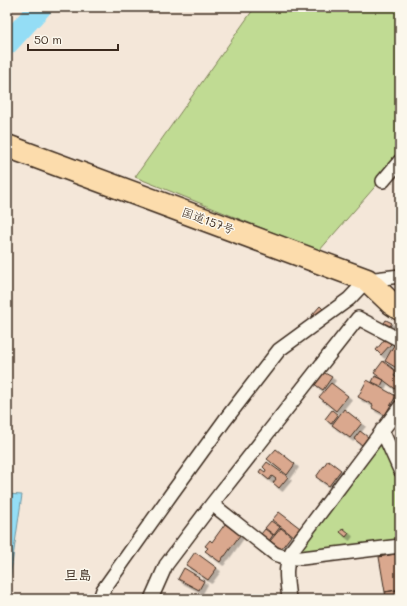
<svg xmlns="http://www.w3.org/2000/svg" width="407" height="606" viewBox="0 0 407 606" font-family="Mali,'Klee One',sans-serif">
  <defs>
    <filter id="shadow"><feDropShadow dx="3.5" dy="3.5" stdDeviation="0" flood-color="#0004"/></filter>
  </defs>
  <rect width="100%" height="100%" fill="#f4e7d9"/>
  <filter id="ink" filterUnits="userSpaceOnUse"><feTurbulence type="fractalNoise" baseFrequency=".025" numOctaves="2"/><feDisplacementMap in="SourceGraphic" scale="8" xChannelSelector="R" yChannelSelector="G"/><feConvolveMatrix kernelMatrix="1 2 1 2 8 2 1 2 1" color-interpolation-filters="sRGB"/></filter>
  <g filter="url(#ink)">
    <path fill="#c0db93" stroke="#7e8258" d="M 255,7 L 400,7 L 400,158 L 319,251 L 135,177 Z
      M 380,444 L 385,444 L 400,481 L 400,540 L 303,552 L 299,549 Z"/>
    <path fill="#94ddf5" stroke="#70959f" d="M 7,494 L 22,495 L 7,599 Z"/>
    <g fill="none" stroke-linecap="round" stroke-linejoin="round">
      <path stroke="#94ddf5" stroke-width="22" d="M 7,44 L 41,7"/>
    </g>
    <path fill="#daa88e" stroke="#3b2a1e" filter="url(#shadow)" d="M 320,306 L 326,312 L 318,320 L 312,315 Z
      M 386,320 L 392,323 L 390,326 L 384,323 Z
      M 385,339 L 391,344 L 381,355 L 376,350 Z
      M 394,345 L 400,348 L 400,370 L 385,361 Z
      M 383,361 L 397,372 L 394,376 L 400,380 L 400,388 L 398,391 L 374,373 Z
      M 323,372 L 332,377 L 323,390 L 314,384 Z
      M 375,376 L 384,380 L 381,386 L 372,382 Z
      M 367,380 L 396,396 L 385,415 L 372,408 L 373,405 L 358,397 Z
      M 331,383 L 348,396 L 336,411 L 319,397 Z
      M 344,409 L 362,423 L 350,438 L 332,425 Z
      M 332,410 L 338,415 L 331,424 L 325,419 Z
      M 360,431 L 368,437 L 362,445 L 354,439 Z
      M 276,449 L 295,464 L 287,475 L 267,459 Z
      M 328,460 L 341,470 L 329,486 L 316,477 Z
      M 267,462 L 288,477 L 279,488 L 273,483 L 276,479 L 272,476 L 269,480 L 259,472 L 261,469 L 265,472 L 266,470 L 263,467 Z
      M 279,512 L 300,528 L 293,536 L 272,520 Z
      M 271,521 L 280,527 L 274,535 L 265,528 Z
      M 225,524 L 240,535 L 225,556 L 224,556 L 220,562 L 205,551 L 208,548 L 205,546 L 210,540 L 212,542 Z
      M 281,528 L 291,536 L 281,549 L 270,541 Z
      M 343,528 L 349,533 L 346,537 L 340,532 Z
      M 265,529 L 273,535 L 269,541 L 261,534 Z
      M 195,552 L 217,568 L 208,580 L 186,565 Z
      M 400,553 L 400,589 L 385,592 L 379,557 Z
      M 184,568 L 199,577 L 198,578 L 204,581 L 199,590 L 178,579 Z
      M 400,590 L 400,599 L 384,599 L 384,597 L 386,597 L 385,592 Z"/>
    <g fill="none" stroke-linecap="round" stroke-linejoin="round">
      <g stroke="#3b2a1e" stroke-width="16">
        <path id="minor" d="M 383,181 L 400,161
          M 382,430 L 400,470
          M 212,504 L 275,554 L 288,558 L 302,558 L 400,546
          M 100,599 L 103,590 L 172,493 L 225,420 L 279,350 L 349,299 L 367,280 L 400,276
          M 151,599 L 166,565 L 212,504 L 358,318 L 400,340
          M 289,599 C 287,580 283,567 293,549 L 400,407"/>
      </g>
      <g stroke="#3b2a1e" stroke-width="25">
        <path id="trunk" d="M 7,146 L 367,280 L 391,303 L 400,309"/>
      </g>
      <use href="#minor" stroke="#fbf7ec" stroke-width="13"/>
      <use href="#trunk" stroke="#fcdcac" stroke-width="22"/>
    </g>
  </g>
  <g text-anchor="middle" stroke-width="3" stroke-linejoin="round" paint-order="stroke">
    <g font-size="12" fill="#3b2a1e" stroke="#fbf7ec">
      <text transform="translate(208 221) rotate(20)" y="4">国道157号</text>
    </g>
    <g font-size="14" font-weight="bold" fill="#3b2a1e" stroke="#fbf7ec">
      <text x="78" y="580">旦島</text>
    </g>
  </g>
  <rect width="407" height="606" fill="none" stroke="#fbf7ec" stroke-width="24"/>
  <rect x="12" y="12" width="383" height="582" fill="none" stroke="#3b2a1e" stroke-width="1.5" filter="url(#ink)"/>
  <path d="M28 44v6h90v-6" fill="none" stroke="#3b2a1e" stroke-width="2"/>
  <text x="34" y="44" font-size="12" fill="#3b2a1e" stroke="#fbf7ec" stroke-width="3" paint-order="stroke">50 m</text>
</svg>
